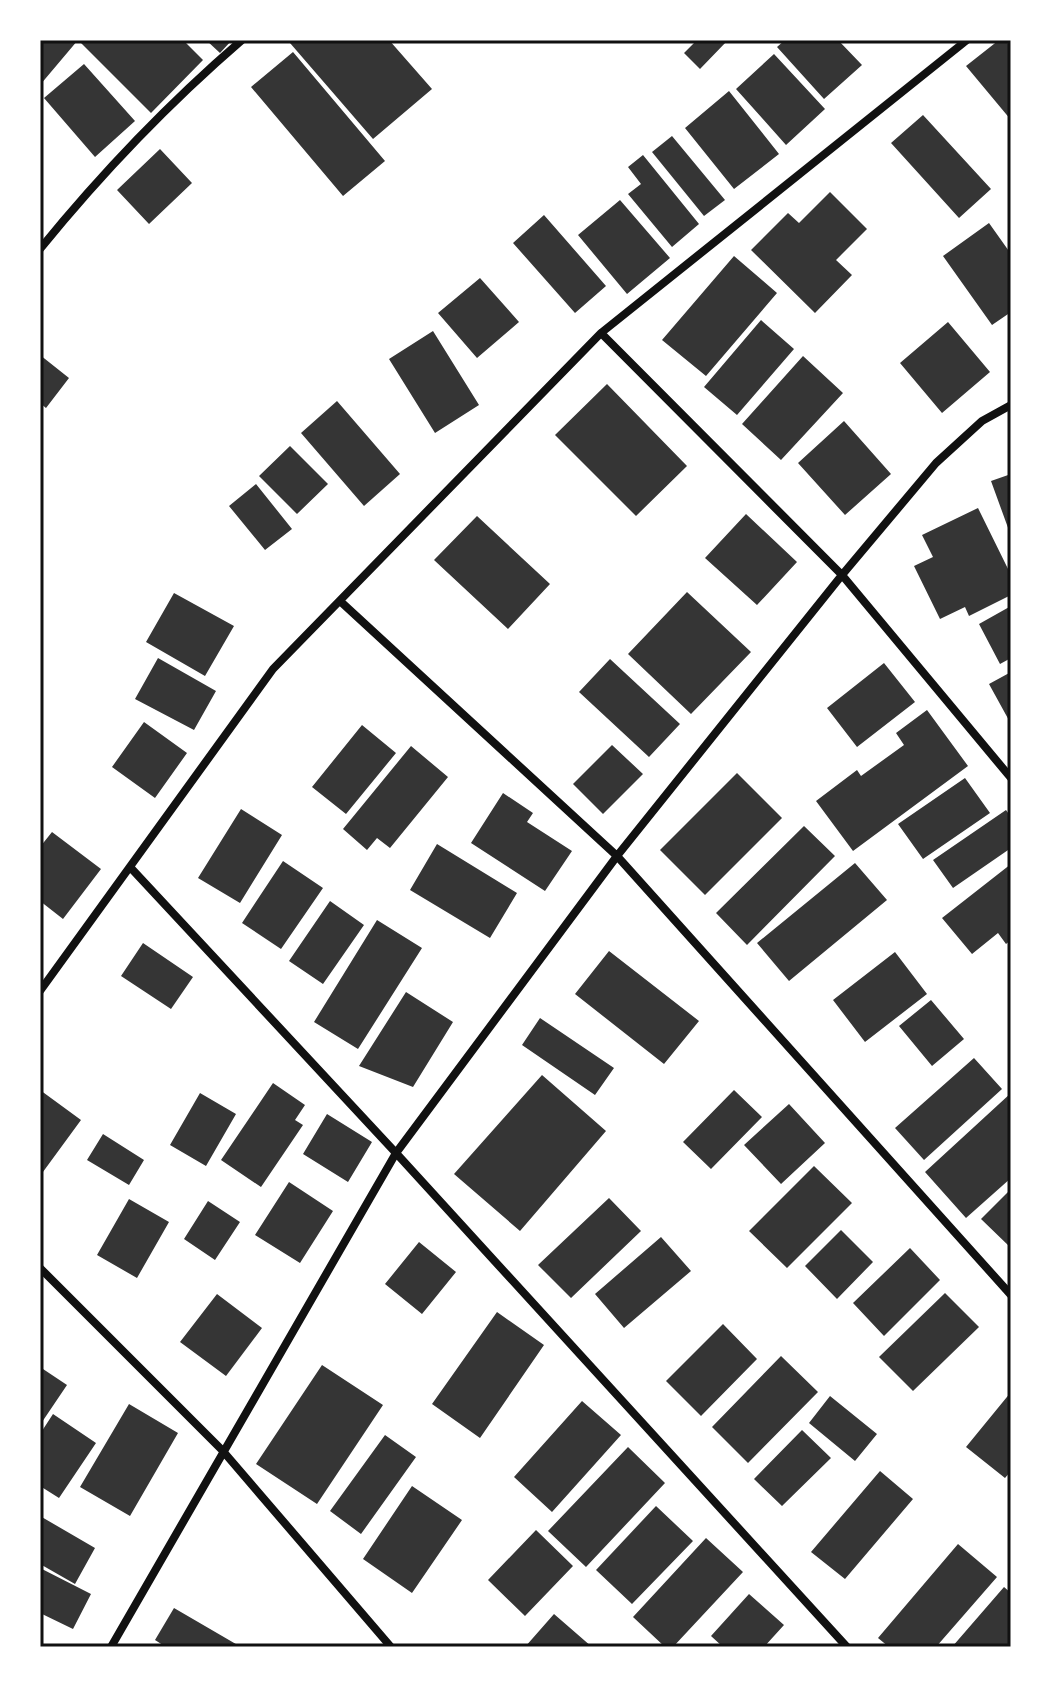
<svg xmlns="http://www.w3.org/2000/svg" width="1051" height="1687" viewBox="0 0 1051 1687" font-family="'Fira Sans Condensed',sans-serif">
  <rect width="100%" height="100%" fill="#fff"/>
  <path fill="#353535" d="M 40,40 L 183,40 L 203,60 L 151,113 L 78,40 L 40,85 Z
    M 206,40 L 232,40 L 220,53 Z
    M 293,40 L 389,40 L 432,89 L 373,139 L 290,43 Z
    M 697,40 L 728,40 L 700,69 L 684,53 Z
    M 785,40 L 838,40 L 862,65 L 824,99 L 777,47 Z
    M 999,40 L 1005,40 L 1011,47 L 1011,120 L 966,66 Z
    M 293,52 L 385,161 L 343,196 L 251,87 Z
    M 774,54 L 825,109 L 786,145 L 736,89 Z
    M 84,64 L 135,121 L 95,157 L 44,98 Z
    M 729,91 L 779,154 L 734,189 L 685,128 Z
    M 923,115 L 991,189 L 959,218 L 891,143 Z
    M 672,136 L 725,200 L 704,216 L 652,152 Z
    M 160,149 L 192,183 L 149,224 L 117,190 Z
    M 643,155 L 699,224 L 672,247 L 628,194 L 641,184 L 628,167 Z
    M 830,192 L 867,229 L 836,260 L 852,275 L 815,313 L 751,250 L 788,213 L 799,223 Z
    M 620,200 L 670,258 L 627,294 L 578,235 Z
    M 544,215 L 606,286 L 575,313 L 513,243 Z
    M 989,223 L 1011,254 L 1011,312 L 992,325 L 943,256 Z
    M 734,256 L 777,293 L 706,376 L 662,340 Z
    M 480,278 L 519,322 L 477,358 L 438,313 Z
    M 761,320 L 794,349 L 737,415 L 704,387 Z
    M 948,322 L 990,372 L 942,413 L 900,363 Z
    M 433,331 L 479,405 L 435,433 L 389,359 Z
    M 40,355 L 69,378 L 46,408 L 40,403 Z
    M 803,356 L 843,393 L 781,460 L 742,424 Z
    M 607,384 L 687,466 L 636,516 L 555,435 Z
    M 337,401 L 400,474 L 364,506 L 301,433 Z
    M 844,421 L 891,474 L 845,515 L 798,463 Z
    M 290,446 L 328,484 L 297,514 L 259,476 Z
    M 1011,474 L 1011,536 L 991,481 Z
    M 256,484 L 292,529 L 265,550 L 229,506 Z
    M 978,508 L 1011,575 L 1011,595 L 969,616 L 965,607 L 940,619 L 914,566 L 933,557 L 922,535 Z
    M 746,514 L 797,562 L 757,605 L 705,558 Z
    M 477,516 L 550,584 L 508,629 L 434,560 Z
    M 687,592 L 751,652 L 691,714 L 628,654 Z
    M 174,593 L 234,626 L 205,676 L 146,642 Z
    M 1011,606 L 1011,658 L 1000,664 L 979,624 Z
    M 158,658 L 216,691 L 194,730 L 135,699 Z
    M 610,659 L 680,724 L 649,757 L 579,692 Z
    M 884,663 L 915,702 L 857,747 L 827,708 Z
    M 1011,672 L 1011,724 L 989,684 Z
    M 927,710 L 968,766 L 853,851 L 816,801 L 857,770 L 861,776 L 904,745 L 896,733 Z
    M 144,722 L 187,753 L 155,798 L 112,767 Z
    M 362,725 L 396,753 L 346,814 L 312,787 Z
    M 612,745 L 643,774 L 603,814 L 573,784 Z
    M 411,746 L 448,777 L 390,848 L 377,838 L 367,850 L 343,829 Z
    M 737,773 L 782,818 L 705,895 L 660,850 Z
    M 965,778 L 990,813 L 923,859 L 898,824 Z
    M 503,793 L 533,813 L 527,822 L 572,851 L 545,891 L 471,843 Z
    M 241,809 L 282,835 L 240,903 L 198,878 Z
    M 1006,810 L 1011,817 L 1011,848 L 953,888 L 933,860 Z
    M 804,826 L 835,856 L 747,945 L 716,913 Z
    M 52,832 L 101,869 L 63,919 L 40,901 L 40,847 Z
    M 437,844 L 517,893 L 490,938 L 410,890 Z
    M 283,861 L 323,888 L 281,949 L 242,923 Z
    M 855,863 L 887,900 L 789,981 L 757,943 Z
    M 1011,864 L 1011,940 L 1006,944 L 998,933 L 972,954 L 942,918 Z
    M 330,901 L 364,925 L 323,984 L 289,961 Z
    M 377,920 L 422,948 L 358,1049 L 314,1022 Z
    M 143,943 L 193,977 L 171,1009 L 121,976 Z
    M 609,951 L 699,1021 L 664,1064 L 575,994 Z
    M 895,952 L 927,994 L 865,1042 L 833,1000 Z
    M 406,992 L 453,1022 L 413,1087 L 359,1066 Z
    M 931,1000 L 964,1039 L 932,1066 L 899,1026 Z
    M 540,1018 L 614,1068 L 595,1095 L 522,1045 Z
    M 974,1058 L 1002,1089 L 924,1160 L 895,1128 Z
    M 542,1075 L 606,1131 L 520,1231 L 454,1174 Z
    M 273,1083 L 305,1105 L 295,1120 L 303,1125 L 261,1187 L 221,1160 Z
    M 40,1090 L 81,1120 L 40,1176 Z
    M 734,1090 L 762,1117 L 711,1169 L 683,1142 Z
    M 200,1093 L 236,1114 L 206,1166 L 170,1145 Z
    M 1011,1093 L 1011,1178 L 966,1218 L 925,1172 Z
    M 789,1104 L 825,1143 L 781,1184 L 744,1145 Z
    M 327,1114 L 372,1142 L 348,1182 L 303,1154 Z
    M 103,1134 L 144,1160 L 129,1185 L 87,1160 Z
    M 814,1166 L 852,1203 L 787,1268 L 749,1231 Z
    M 289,1182 L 333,1211 L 300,1263 L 255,1235 Z
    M 1011,1189 L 1011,1248 L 981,1219 Z
    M 609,1198 L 641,1231 L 571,1298 L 538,1265 Z
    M 129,1199 L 169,1222 L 137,1278 L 97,1255 Z
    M 208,1201 L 240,1222 L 215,1260 L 184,1239 Z
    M 841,1230 L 873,1262 L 837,1299 L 805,1266 Z
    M 661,1237 L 691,1271 L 624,1328 L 595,1294 Z
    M 419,1242 L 456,1272 L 422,1314 L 385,1284 Z
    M 910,1248 L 940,1280 L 884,1336 L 853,1303 Z
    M 945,1293 L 979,1327 L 913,1391 L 879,1357 Z
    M 217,1294 L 262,1328 L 226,1376 L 180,1342 Z
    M 497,1312 L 544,1345 L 480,1438 L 432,1404 Z
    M 723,1324 L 757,1359 L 701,1416 L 666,1381 Z
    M 781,1356 L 818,1392 L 748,1463 L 712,1427 Z
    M 322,1365 L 383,1405 L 317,1504 L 256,1464 Z
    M 40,1367 L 67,1385 L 40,1425 Z
    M 1011,1392 L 1011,1471 L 1005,1478 L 966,1447 Z
    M 830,1396 L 877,1434 L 855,1461 L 809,1423 Z
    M 582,1401 L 621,1435 L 552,1512 L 514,1477 Z
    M 129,1404 L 178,1433 L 130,1516 L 80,1487 Z
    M 53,1414 L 96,1443 L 59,1498 L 40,1486 L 40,1434 Z
    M 802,1430 L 831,1458 L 782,1506 L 754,1479 Z
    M 385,1435 L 416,1457 L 361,1534 L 330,1511 Z
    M 628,1447 L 665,1483 L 586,1567 L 548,1531 Z
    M 880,1471 L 913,1499 L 845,1579 L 811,1552 Z
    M 412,1486 L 462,1520 L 412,1593 L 363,1559 Z
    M 656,1506 L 693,1541 L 632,1604 L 596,1570 Z
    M 40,1516 L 95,1548 L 75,1584 L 40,1564 Z
    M 536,1530 L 573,1566 L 525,1616 L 488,1580 Z
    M 706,1538 L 743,1572 L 673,1647 L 665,1647 L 633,1617 Z
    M 958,1544 L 997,1577 L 936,1647 L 889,1647 L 878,1638 Z
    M 40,1568 L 91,1594 L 73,1629 L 40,1613 Z
    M 1004,1587 L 1011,1593 L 1011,1647 L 952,1647 Z
    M 749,1594 L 784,1625 L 764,1647 L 723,1647 L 711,1636 Z
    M 174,1608 L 241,1647 L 166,1647 L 155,1640 Z
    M 554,1614 L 592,1647 L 525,1647 Z"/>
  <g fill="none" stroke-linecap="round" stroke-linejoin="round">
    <path stroke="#111" stroke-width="8" d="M 40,249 C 101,174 169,103 242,40
      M 601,333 L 842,575 L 1011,778
      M 340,601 L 617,856 L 1011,1295
      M 130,867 L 396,1153 L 847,1647
      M 40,991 L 273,669 L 601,333 L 967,40
      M 40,1268 L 222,1450 L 391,1647
      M 111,1647 L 396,1153 L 617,856 L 842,575 L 936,463 L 982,421 L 1011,405"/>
  </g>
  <rect width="1051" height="1687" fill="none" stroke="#ffffff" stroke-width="84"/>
  <rect x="42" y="42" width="967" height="1603" fill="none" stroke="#111" stroke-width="3"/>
</svg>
